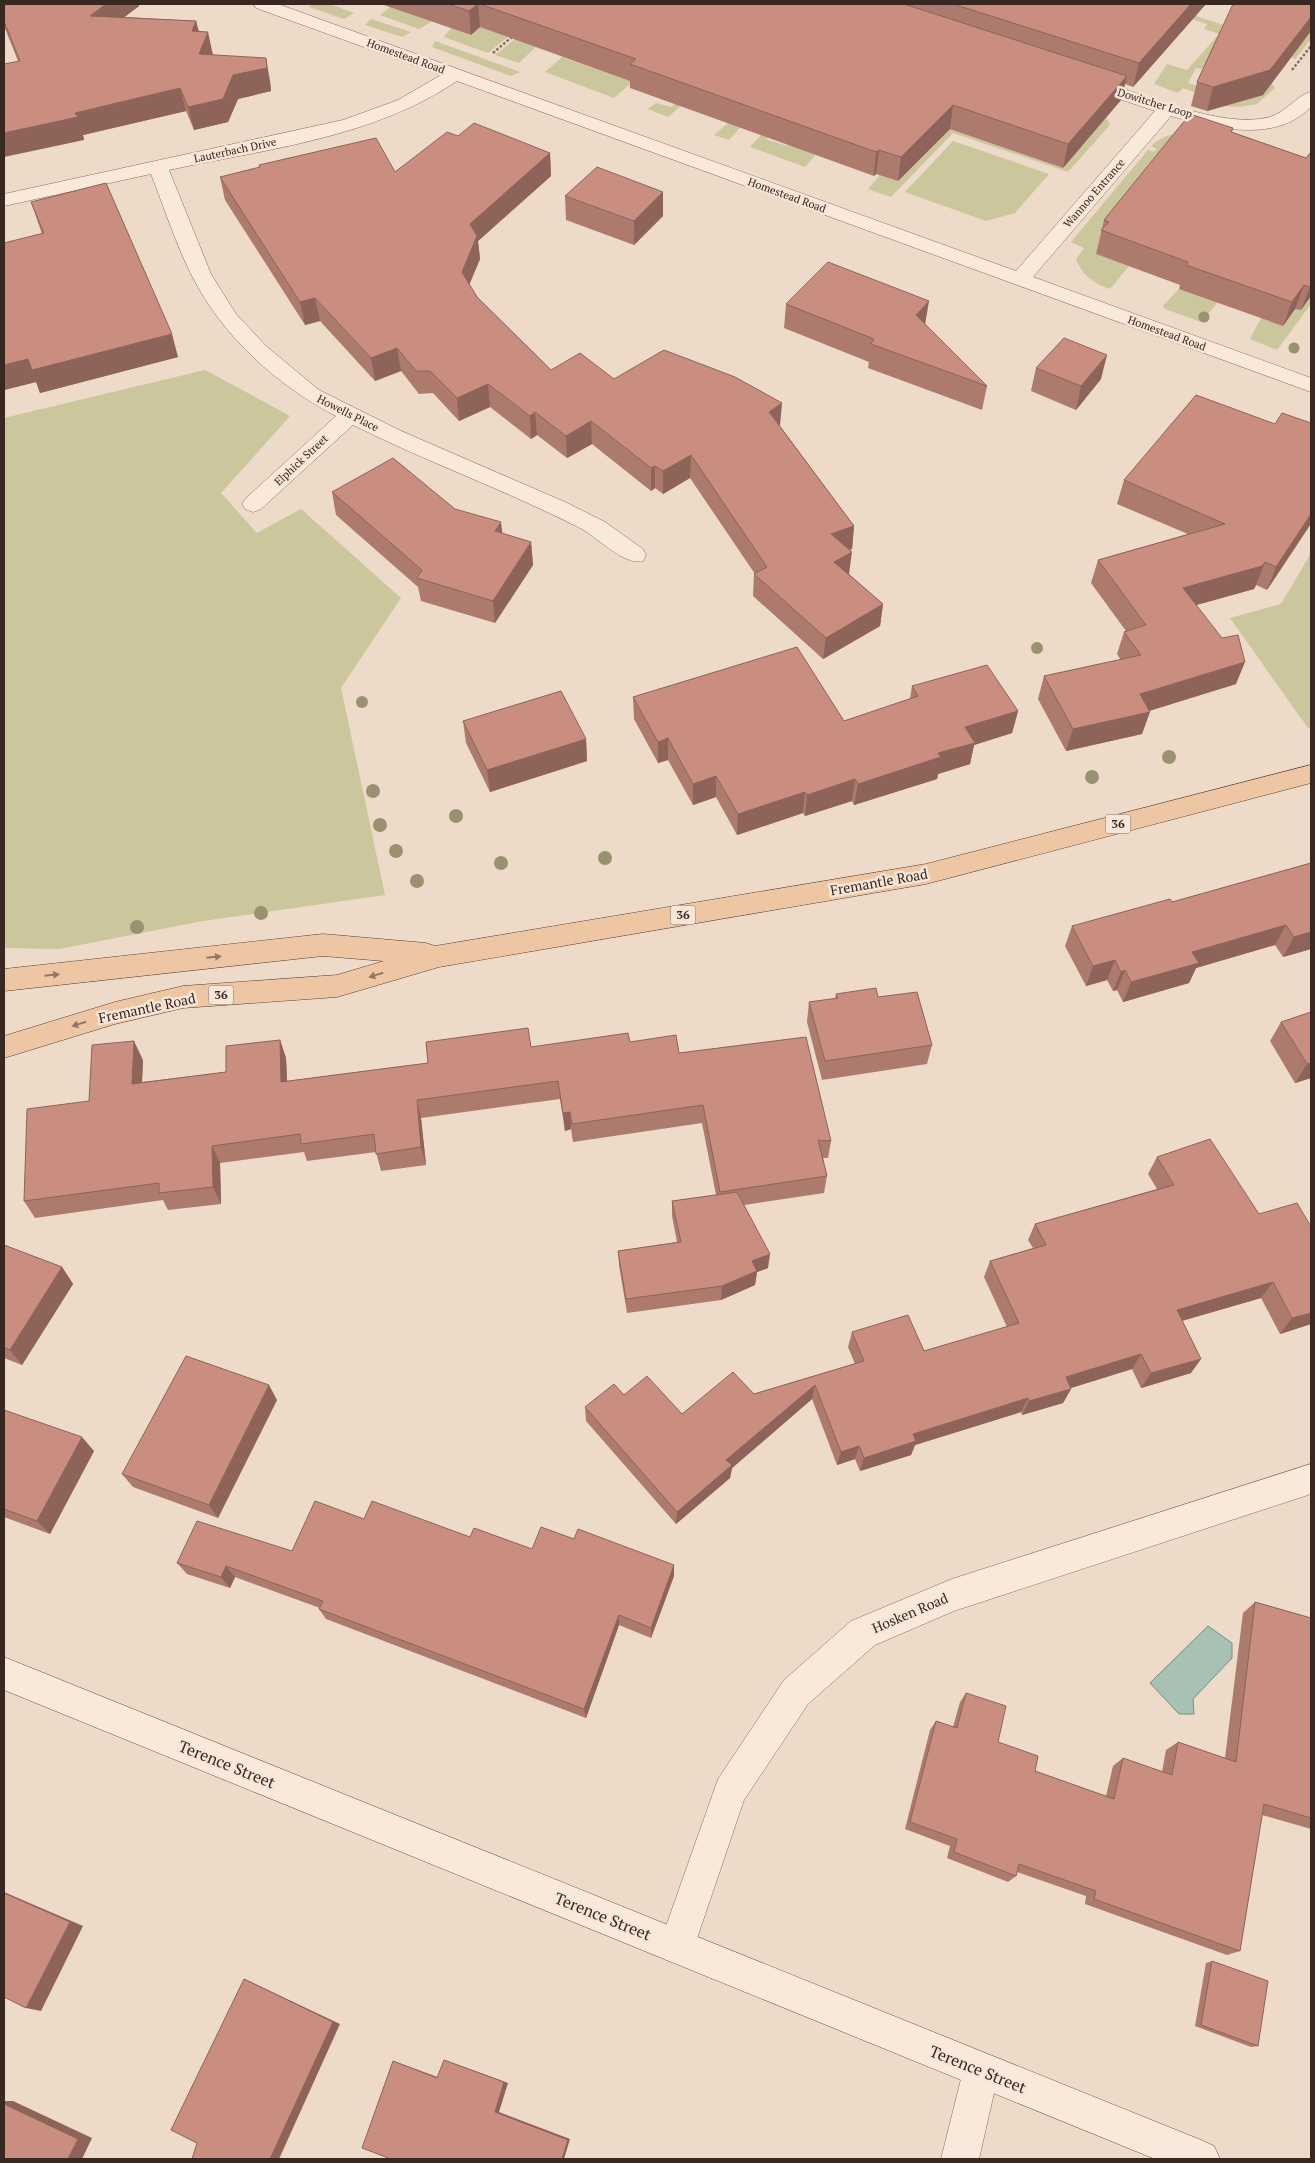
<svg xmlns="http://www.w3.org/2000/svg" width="1315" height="2163" viewBox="0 0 1315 2163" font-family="'PT Serif',serif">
  <rect width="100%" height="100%" fill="#eddac8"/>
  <path fill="#cbc69c" d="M 311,4 L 330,4 L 354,13 L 344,19 L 309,7 Z
    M 509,4 L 531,18 L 488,53 L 444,37 L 451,28 L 471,35 Z
    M 564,4 L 583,4 L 595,9 L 598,6 L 629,16 L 643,4 L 655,4 L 647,11 L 656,13 L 648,22 L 681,33 L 711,4 L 726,4 L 723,7 L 720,6 L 686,39 L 707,47 L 714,41 L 734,48 L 762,22 L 765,23 L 785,4 L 789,4 L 770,21 L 776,23 L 773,26 L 777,27 L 747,56 L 762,62 L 761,64 L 784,71 L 827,29 L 819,26 L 822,20 L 812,16 L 825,6 L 851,15 L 819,44 L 821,46 L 791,74 L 841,88 L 883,47 L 859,38 L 877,23 L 903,32 L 901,37 L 877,60 L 880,62 L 852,91 L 893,104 L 927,71 L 920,69 L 923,65 L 915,62 L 935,42 L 984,57 L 970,72 L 949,66 L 908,115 L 930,122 L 937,115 L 954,120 L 980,93 L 986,94 L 1005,69 L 1013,68 L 1021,70 L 1009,84 L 1005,83 L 992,97 L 997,99 L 966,133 L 1010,147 L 1050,101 L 1041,98 L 1043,95 L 1035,92 L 1048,79 L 1075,89 L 1063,97 L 1060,102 L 1056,102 L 1043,117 L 1047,119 L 1018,152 L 1063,168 L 1105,119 L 1085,112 L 1088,110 L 1082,108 L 1090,99 L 1098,102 L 1110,125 L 1068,172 L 953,133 L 891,197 L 868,189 L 880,175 L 898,181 L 940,139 L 923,133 L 929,127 L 898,116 L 893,122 L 904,127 L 874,157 L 861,152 L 847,166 L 845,165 L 883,125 L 869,120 L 879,109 L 855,101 L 851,105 L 837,101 L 794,145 L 817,153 L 805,167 L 750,147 L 763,133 L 769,135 L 766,139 L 787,146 L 834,95 L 791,84 L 762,113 L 755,111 L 729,140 L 714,135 L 743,110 L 739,108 L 773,76 L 733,62 L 690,102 L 687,101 L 668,117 L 648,109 L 656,103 L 671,107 L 720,64 L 702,58 L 704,55 L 680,46 L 633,86 L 629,85 L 614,98 L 545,72 L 562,57 L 625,79 L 660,48 L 617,33 L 621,29 L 596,21 L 585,30 L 562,22 L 519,63 L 495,55 L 538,21 L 543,22 Z
    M 393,5 L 436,19 L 419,29 L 380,15 Z
    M 1186,13 L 1227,26 L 1311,31 L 1311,39 L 1295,59 L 1289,56 L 1215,53 L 1202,69 L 1196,68 L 1188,83 L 1207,89 L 1271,83 L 1275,88 L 1257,104 L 1239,107 L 1222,106 L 1206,96 L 1183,88 L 1178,93 L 1154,84 L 1167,64 L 1187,70 L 1219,34 L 1204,29 L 1207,24 L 1188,18 Z
    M 371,19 L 411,32 L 402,37 L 365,25 Z
    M 435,41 L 520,72 L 511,76 L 432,47 Z
    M 1203,132 L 1245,138 L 1256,150 L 1254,154 L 1233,146 L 1226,152 L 1211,147 L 1206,154 L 1176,146 L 1166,161 L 1162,160 L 1148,176 L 1151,178 L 1138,194 L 1135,193 L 1130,198 L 1134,200 L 1132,201 L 1311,263 L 1311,269 L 1291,262 L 1283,271 L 1255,263 L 1240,283 L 1235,282 L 1201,322 L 1165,309 L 1163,306 L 1179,289 L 1213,300 L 1226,284 L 1230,285 L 1256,250 L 1220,237 L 1213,247 L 1187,238 L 1170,259 L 1170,255 L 1167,254 L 1184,233 L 1162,225 L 1169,216 L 1133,203 L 1104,237 L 1109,240 L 1096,254 L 1129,266 L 1110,289 C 1093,283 1083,276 1076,259 L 1084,248 L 1071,242 L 1148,150 L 1154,152 L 1157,149 L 1151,146 C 1166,132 1184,131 1203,132 Z
    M 953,141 L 1049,174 L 1015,213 L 986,221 L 905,192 Z
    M 1311,296 L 1311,304 L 1277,350 L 1250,339 L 1261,318 L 1283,325 L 1295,309 L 1301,310 Z
    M 205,370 L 290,416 L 221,493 L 257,533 L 301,509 L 401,598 L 341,688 L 385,895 L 203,921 L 59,949 L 4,948 L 4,418 Z
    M 1311,553 L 1311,728 L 1308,728 L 1230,618 L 1281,604 Z"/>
  <path fill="#a9c1b5" stroke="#709081" d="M 1208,1626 L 1232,1643 L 1232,1658 L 1193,1699 L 1194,1714 L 1179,1714 L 1150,1683 Z"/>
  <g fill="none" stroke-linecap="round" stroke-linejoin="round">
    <g stroke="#886b5e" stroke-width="1">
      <path id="street" d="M 253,4 L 278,4 L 1016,271 L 1155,111 L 1081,86 L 1078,82 L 1081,78 L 1093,78 C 1138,93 1224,130 1270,117 C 1288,111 1298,94 1311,92 L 1311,107 C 1275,144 1215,128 1171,116 L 1033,277 L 1311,378 L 1311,392 L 457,81 C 373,138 266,149 169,170 L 211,274 L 236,314 L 266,346 L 319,390 L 399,430 L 565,502 L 605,522 L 643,549 L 646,555 L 643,561 C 623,566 597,536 578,527 C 505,490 427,462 353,425 L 261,509 L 253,512 L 245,509 L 242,504 L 245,499 L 336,416 C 276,385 221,335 191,274 C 175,242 164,207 151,174 L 4,206 L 4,194 L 343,120 L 398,100 L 441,75 L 256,8 Z
        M 1311,1464 L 1311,1494 L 954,1611 L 875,1645 L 808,1704 L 744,1800 L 690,1959 L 677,1964 L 664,1959 L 659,1946 L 718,1779 L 784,1680 L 851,1621 L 952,1579 Z
        M 981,2053 L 994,2058 L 999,2071 L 979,2159 L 941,2159 L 963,2071 L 968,2058 Z"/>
    </g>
    <g stroke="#6a4c41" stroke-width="1">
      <path id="secondary" d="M 4,1657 L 1201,2140 L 1214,2146 L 1220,2159 L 1155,2159 L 4,1690 Z"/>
    </g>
    <g stroke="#573b32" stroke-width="1">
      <path id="primary" d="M 1311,765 L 1311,783 L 926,884 L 439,967 L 337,997 L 183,1008 L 115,1024 L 4,1058 L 4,1036 L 115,1002 L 183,986 L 337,975 L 384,961 L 323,956 L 4,991 L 4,969 L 323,934 L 426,943 L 435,946 L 926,864 Z"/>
    </g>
    <path stroke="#886b5e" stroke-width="2.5" stroke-dasharray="2.5 2" stroke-linecap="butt" d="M 493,53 L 513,36
      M 1292,70 L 1311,46"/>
    <use href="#street" fill="#f8e9db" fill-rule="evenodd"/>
    <use href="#secondary" fill="#f8e9db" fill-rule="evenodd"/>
    <use href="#primary" fill="#eec6a3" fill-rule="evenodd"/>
  </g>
  <g fill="#999170">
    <circle cx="1204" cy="317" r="5.5"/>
    <circle cx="1294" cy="348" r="5.5"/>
    <circle cx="1037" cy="648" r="6"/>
    <circle cx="362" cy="702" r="6"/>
    <circle cx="1169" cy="757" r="7"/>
    <circle cx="1092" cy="777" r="7"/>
    <circle cx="373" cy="791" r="7"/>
    <circle cx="456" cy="816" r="7"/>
    <circle cx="380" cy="825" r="7"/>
    <circle cx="396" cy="851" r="7"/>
    <circle cx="605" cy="858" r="7"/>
    <circle cx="501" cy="863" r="7"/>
    <circle cx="417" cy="881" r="7"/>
    <circle cx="261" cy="913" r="7"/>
    <circle cx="137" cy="927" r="7"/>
  </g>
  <path fill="#ad7a6e" d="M 4,4 L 139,6 L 124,17 L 196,21 L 199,31 L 213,55 L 270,81 L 271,91 L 238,99 L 228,122 L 194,130 L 186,111 L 83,135 L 84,140 L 18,61 L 4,26 Z
    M 381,4 L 1206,4 L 1133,87 L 1125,84 L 1121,100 L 1063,168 L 950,129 L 898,181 L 876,174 L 874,176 L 630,88 L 630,81 L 480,27 L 471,35 Z
    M 1197,82 L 1263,95 L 1207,111 L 1191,106 Z
    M 1233,128 L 1232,132 L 1306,158 L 1311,296 L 1301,310 L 1295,309 L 1283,326 L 1179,289 L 1180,285 L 1096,254 L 1104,220 Z
    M 458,136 L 550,153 L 551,176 L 478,241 L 480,259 L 469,284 L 477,297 L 551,370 L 614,379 L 780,426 L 854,526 L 852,549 L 849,550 L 849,574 L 883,604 L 880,626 L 823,659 L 753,596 L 754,574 L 755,574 L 690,478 L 663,494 L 655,488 L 651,491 L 592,444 L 567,458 L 537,435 L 531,439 L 490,407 L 459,421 L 433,393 L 419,394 L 401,371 L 375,381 L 320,321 L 305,325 L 225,200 L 220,177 L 259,168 L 259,165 L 395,172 Z
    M 663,192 L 663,216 L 634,245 L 566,220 L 565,196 Z
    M 31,202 L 178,357 L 40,393 L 36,382 L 4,390 L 42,234 Z
    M 786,304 L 925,325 L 987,386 L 982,410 L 868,368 L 869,362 L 784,328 Z
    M 1036,368 L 1101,379 L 1076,410 L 1031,391 Z
    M 1311,423 L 1311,526 L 1310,525 L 1267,590 L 1256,585 L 1254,589 L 1196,605 L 1236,684 L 1149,711 L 1142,734 L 1066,751 L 1038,699 L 1044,676 L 1121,660 L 1117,654 L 1124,632 L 1126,631 L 1091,583 L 1098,560 L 1188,534 L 1117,504 L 1124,480 L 1275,424 Z
    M 332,492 L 455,509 L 502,534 L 531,542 L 533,565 L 495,623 L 421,601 L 418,587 L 336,515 Z
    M 912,686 L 1018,711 L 1012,733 L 974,745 L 970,764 L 938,774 L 937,779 L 854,805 L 852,801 L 805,816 L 803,813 L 737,835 L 716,797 L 693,805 L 668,760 L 658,763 L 634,719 L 633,697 L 844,721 L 910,699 Z
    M 463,721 L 586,739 L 587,761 L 490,792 L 466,743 Z
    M 1311,863 L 1311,949 L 1283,957 L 1275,945 L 1196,968 L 1189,983 L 1123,1002 L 1117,990 L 1113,991 L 1107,980 L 1086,986 L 1065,946 L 1072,926 L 1172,902 Z
    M 836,994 L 878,997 L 932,1045 L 927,1064 L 822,1080 L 807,1022 L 809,1002 L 835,999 Z
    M 1311,1012 L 1311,1078 L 1295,1083 L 1270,1041 L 1281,1022 Z
    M 280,1040 L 286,1058 L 287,1081 L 428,1063 L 531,1047 L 630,1042 L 679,1053 L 831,1141 L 828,1158 L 823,1158 L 827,1176 L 824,1193 L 744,1205 L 768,1268 L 757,1272 L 755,1285 L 721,1300 L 627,1313 L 619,1265 L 618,1251 L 677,1242 L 672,1216 L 672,1201 L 716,1195 L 702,1123 L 573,1142 L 571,1129 L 565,1131 L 560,1099 L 421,1118 L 426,1165 L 381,1171 L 376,1152 L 307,1161 L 304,1152 L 220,1163 L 221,1204 L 168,1210 L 163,1200 L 35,1218 L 24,1201 L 89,1101 L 143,1060 L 142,1082 L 226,1072 Z
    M 1157,1157 L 1311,1324 L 1280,1334 L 1261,1298 L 1182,1321 L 1191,1373 L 1141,1388 L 1132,1369 L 1071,1388 L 1071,1389 L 1063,1403 L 1022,1415 L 1021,1412 L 915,1445 L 911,1455 L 860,1471 L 855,1459 L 837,1465 L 812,1399 L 732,1468 L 730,1478 L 676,1524 L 586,1421 L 585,1407 L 624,1395 L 682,1414 L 754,1394 L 855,1364 L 848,1347 L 852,1332 L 924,1351 L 1007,1327 L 984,1277 L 990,1261 L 1033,1248 L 1028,1240 L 1035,1224 L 1157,1189 L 1148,1174 Z
    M 4,1245 L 62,1267 L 73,1284 L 22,1365 L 4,1358 Z
    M 277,1400 L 218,1518 L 133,1487 L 122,1474 Z
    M 4,1410 L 94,1451 L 50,1534 L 4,1517 Z
    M 364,1519 L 470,1537 L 674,1576 L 651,1638 L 619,1625 L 586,1718 L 326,1619 L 319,1609 L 320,1608 L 235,1577 L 230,1588 L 187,1574 L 177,1563 L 292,1551 Z
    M 1255,1602 L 1311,1618 L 1311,1829 L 1262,1815 L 1240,1951 L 1227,1955 L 1085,1904 L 1086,1896 L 1017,1872 L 1016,1876 L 1008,1882 L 947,1858 L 950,1846 L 905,1829 L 930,1730 L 936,1721 L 953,1727 L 960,1702 L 966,1693 L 998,1742 L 1035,1771 L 1106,1796 L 1113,1766 L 1123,1758 L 1162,1772 L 1166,1750 L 1178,1742 L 1225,1758 L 1243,1613 Z
    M 1212,1961 L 1258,2046 L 1251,2047 L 1195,2026 L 1206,1963 Z"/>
  <path fill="#8d635a" d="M 106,4 L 139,4 L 139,6 L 96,39 L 90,16 Z
    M 478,4 L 480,27 L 471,35 L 469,11 Z
    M 1191,4 L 1206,4 L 1133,87 L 1139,63 Z
    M 1311,17 L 1311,31 L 1263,95 L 1207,111 L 1213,87 Z
    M 196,21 L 201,44 L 192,31 Z
    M 208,32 L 213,55 L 199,54 Z
    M 266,58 L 270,81 L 271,91 L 238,99 L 228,122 L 194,130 L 188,107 L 233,75 Z
    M 1127,76 L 1121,100 L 1063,168 L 1068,144 Z
    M 180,88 L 186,111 L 83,135 L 84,140 L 4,157 L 4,133 L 75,113 Z
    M 953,105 L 950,129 L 898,181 L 901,157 Z
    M 879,150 L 876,174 L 874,176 L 876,152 Z
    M 550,153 L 551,176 L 478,241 L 480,259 L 465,295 L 462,272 L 470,224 Z
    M 663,192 L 663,216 L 634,245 L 634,221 Z
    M 1311,284 L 1311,296 L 1301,310 L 1310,287 Z
    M 1304,285 L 1295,309 L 1283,326 L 1292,302 Z
    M 315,298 L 320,321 L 305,325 L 300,302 Z
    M 929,301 L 925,325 L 916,315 Z
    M 172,334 L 178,357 L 40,393 L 32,370 Z
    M 397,348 L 401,371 L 375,381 L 371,358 Z
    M 1107,355 L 1101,379 L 1076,410 L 1081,386 Z
    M 28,359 L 36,382 L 4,390 L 4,365 Z
    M 488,384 L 490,407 L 459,421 L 457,398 Z
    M 782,403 L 780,426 L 769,412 Z
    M 535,412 L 537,435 L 531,439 L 530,416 Z
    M 591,421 L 592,444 L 567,458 L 566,436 Z
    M 691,455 L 690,478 L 663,494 L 663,471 Z
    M 655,466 L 655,488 L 651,491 L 651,468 Z
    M 1311,514 L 1311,522 L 1310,525 L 1267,590 L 1276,567 Z
    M 501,522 L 504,546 L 495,531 Z
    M 854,526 L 852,549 L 829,557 L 831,534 Z
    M 531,542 L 533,565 L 495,623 L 493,601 Z
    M 852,552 L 849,574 L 832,584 L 834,562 Z
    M 1265,562 L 1256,585 L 1254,589 L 1175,611 L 1183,588 Z
    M 883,604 L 880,626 L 823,659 L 826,638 Z
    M 1245,662 L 1236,684 L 1139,714 L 1150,712 L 1142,734 L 1066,751 L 1073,729 L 1140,694 Z
    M 1018,711 L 1012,733 L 974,745 L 970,764 L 938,774 L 937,779 L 854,805 L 858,784 L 938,753 L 965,727 Z
    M 668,738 L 668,760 L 658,763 L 658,742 Z
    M 586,739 L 587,761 L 490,792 L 487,770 Z
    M 716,776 L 716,797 L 693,805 L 693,784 Z
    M 855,779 L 852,801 L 805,816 L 807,795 Z
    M 805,792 L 803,813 L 737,835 L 738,814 Z
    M 1286,925 L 1275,945 L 1196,968 L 1189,983 L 1123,1002 L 1131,982 L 1192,952 Z
    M 1311,932 L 1311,949 L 1283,957 L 1294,937 Z
    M 1115,960 L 1107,980 L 1086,986 L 1093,966 Z
    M 1125,970 L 1117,990 L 1113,991 L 1121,972 Z
    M 280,1040 L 286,1058 L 288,1100 L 281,1082 Z
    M 134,1041 L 143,1060 L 141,1102 L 132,1084 Z
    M 1311,1063 L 1311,1078 L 1295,1083 L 1307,1064 Z
    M 417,1100 L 421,1118 L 426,1165 L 421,1147 Z
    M 570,1112 L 571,1129 L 565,1131 L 563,1113 Z
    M 212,1146 L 220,1163 L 221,1204 L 213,1187 Z
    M 770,1254 L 768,1268 L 757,1272 L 755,1285 L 721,1300 L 722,1286 L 752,1261 Z
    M 62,1267 L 73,1284 L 22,1365 L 10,1350 Z
    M 1273,1282 L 1261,1298 L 1167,1325 L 1177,1310 Z
    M 1311,1313 L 1311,1324 L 1280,1334 L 1292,1318 Z
    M 1141,1354 L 1132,1369 L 1058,1392 L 1066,1377 Z
    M 1201,1359 L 1191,1373 L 1141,1388 L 1151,1373 Z
    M 269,1385 L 277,1400 L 218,1518 L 209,1505 Z
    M 815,1385 L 812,1399 L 732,1468 L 730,1478 L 676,1524 L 677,1512 L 726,1460 Z
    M 1071,1389 L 1063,1403 L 1022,1415 L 1029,1401 Z
    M 1028,1398 L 1021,1412 L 915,1445 L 911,1455 L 860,1471 L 864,1458 L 913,1434 Z
    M 82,1437 L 94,1451 L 50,1534 L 37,1521 Z
    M 859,1446 L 855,1459 L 837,1465 L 841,1452 Z
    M 674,1565 L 674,1576 L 651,1638 L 651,1628 Z
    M 226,1566 L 235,1577 L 230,1588 L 221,1577 Z
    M 619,1615 L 619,1625 L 586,1718 L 584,1709 Z
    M 4,1892 L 83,1926 L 41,2011 L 26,2008 Z
    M 244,1979 L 253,1983 L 340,2024 L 279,2159 L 270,2159 Z
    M 444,2060 L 508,2083 L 499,2112 L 570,2139 L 564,2159 L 562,2159 L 495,2112 Z
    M 393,2061 L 399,2063 L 443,2079 L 437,2078 Z
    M 4,2101 L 13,2101 L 92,2138 L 82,2159 L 68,2159 L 4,2104 Z"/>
  <path fill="#c98e80" stroke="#8d635a" d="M 4,4 L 106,4 L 90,16 L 196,21 L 192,31 L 208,32 L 199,54 L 266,58 L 267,68 L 233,75 L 223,99 L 188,107 L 180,88 L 75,113 L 78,117 L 4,133 L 4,64 L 20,61 L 4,21 Z
    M 448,4 L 478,4 L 469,11 Z
    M 480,4 L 904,4 L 1127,76 L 1068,144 L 953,105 L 901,157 L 879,150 L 876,152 L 630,64 L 636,59 Z
    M 953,4 L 1191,4 L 1139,63 Z
    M 1233,4 L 1311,4 L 1311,17 L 1270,70 L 1213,87 L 1197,82 Z
    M 1190,114 L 1233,128 L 1231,132 L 1306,158 L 1311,152 L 1311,284 L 1310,287 L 1304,285 L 1292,302 L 1186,265 L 1188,262 L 1101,230 L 1109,222 L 1104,220 Z
    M 474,123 L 550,153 L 470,224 L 477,236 L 462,272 L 477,297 L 551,370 L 580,353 L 614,379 L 664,350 L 735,377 L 782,403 L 769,412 L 854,526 L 831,534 L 852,552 L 834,562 L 883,604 L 826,638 L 754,574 L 767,567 L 691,455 L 663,471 L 655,466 L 651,468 L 591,421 L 566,436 L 535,412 L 530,416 L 488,384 L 457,398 L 430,371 L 416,371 L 397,348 L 371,358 L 315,298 L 300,302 L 220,177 L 260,167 L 259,165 L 376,138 L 395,172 L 447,132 L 458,136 Z
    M 597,167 L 663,192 L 634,221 L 565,196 Z
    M 106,183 L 172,334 L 32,370 L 28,359 L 4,365 L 4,243 L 44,233 L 31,202 Z
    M 828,262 L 929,301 L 916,315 L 987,386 L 871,344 L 874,339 L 786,304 Z
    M 1064,338 L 1107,355 L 1081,386 L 1036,368 Z
    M 1196,395 L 1275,424 L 1282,413 L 1311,423 L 1311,514 L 1276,567 L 1265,562 L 1262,566 L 1183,588 L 1222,638 L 1238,635 L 1245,662 L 1140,694 L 1150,712 L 1073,729 L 1044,676 L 1141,655 L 1124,632 L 1146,625 L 1098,560 L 1225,524 L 1124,480 Z
    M 393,458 L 455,509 L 501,522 L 495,531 L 531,542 L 493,601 L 417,578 L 422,570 L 332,492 Z
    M 797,647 L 844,721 L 918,696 L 912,686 L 987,665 L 1018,711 L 965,727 L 975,743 L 938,753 L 941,757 L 858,784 L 855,779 L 807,795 L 805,792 L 738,814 L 716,776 L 693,784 L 668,738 L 658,742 L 633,697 Z
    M 561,691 L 586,739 L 487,770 L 463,721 Z
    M 1311,863 L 1311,932 L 1294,937 L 1286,925 L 1192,952 L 1199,963 L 1131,982 L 1125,970 L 1121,972 L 1115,960 L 1093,966 L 1072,926 L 1170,899 L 1172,902 Z
    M 876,988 L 878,997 L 917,992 L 932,1045 L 825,1061 L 809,1002 L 838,998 L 836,994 Z
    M 1311,1012 L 1311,1063 L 1307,1064 L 1281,1022 Z
    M 528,1028 L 531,1047 L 628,1033 L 630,1042 L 676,1035 L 679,1053 L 806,1037 L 831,1141 L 818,1140 L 827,1176 L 720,1192 L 703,1105 L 572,1124 L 570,1112 L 563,1113 L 558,1081 L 417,1100 L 421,1147 L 376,1154 L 374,1134 L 301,1144 L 300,1134 L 212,1146 L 213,1187 L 159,1193 L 159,1183 L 24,1201 L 27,1109 L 89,1101 L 92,1045 L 134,1041 L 132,1084 L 226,1072 L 226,1046 L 280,1040 L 281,1082 L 428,1063 L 426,1042 Z
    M 1210,1139 L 1259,1214 L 1297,1203 L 1310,1225 L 1311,1224 L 1311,1313 L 1292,1318 L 1273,1282 L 1177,1310 L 1201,1359 L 1151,1373 L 1141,1354 L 1066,1377 L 1071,1389 L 1029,1401 L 1028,1398 L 913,1434 L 916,1441 L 864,1458 L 859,1446 L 841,1452 L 815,1385 L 726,1460 L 732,1465 L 677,1512 L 585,1407 L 614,1384 L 624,1395 L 647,1376 L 682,1414 L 733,1372 L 754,1394 L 864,1361 L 852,1332 L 908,1315 L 924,1351 L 1019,1323 L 990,1261 L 1046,1245 L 1035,1224 L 1174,1185 L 1157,1157 Z
    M 737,1192 L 770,1254 L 752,1261 L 757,1271 L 722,1286 L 626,1299 L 618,1251 L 681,1242 L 672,1201 Z
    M 4,1245 L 62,1267 L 10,1350 L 4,1347 Z
    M 186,1356 L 269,1385 L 209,1505 L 122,1474 Z
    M 4,1410 L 82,1437 L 37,1521 L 4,1509 Z
    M 315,1501 L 364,1519 L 372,1501 L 470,1537 L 474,1528 L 532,1549 L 541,1527 L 574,1539 L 578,1529 L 674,1565 L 651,1628 L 619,1615 L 584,1709 L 319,1609 L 323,1601 L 226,1566 L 221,1577 L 177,1563 L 197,1521 L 292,1551 Z
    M 1255,1602 L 1311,1618 L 1311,1818 L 1264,1804 L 1240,1951 L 1094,1899 L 1096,1891 L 1019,1864 L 1016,1876 L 954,1852 L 957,1839 L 910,1822 L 936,1721 L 957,1728 L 966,1693 L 1006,1706 L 998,1742 L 1038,1756 L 1035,1771 L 1114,1799 L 1123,1758 L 1172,1775 L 1178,1742 L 1236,1762 Z
    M 4,1893 L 70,1922 L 26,2008 L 4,1997 Z
    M 1212,1961 L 1268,1981 L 1258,2046 L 1201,2025 Z
    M 244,1979 L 333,2022 L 270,2159 L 192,2159 L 197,2143 L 171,2130 Z
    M 444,2060 L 504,2082 L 495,2112 L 568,2140 L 562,2159 L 391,2159 L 362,2148 L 393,2061 L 437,2078 Z
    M 4,2104 L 78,2139 L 68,2159 L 4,2159 Z"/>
  <defs><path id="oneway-solid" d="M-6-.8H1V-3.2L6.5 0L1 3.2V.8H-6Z" transform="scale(1.25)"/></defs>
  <g fill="#947662">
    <use href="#oneway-solid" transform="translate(214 957) rotate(-6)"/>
    <use href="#oneway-solid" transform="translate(52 975) rotate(-6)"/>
    <use href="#oneway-solid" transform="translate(376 975) rotate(163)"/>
    <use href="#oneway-solid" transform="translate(79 1024) rotate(163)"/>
  </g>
  <g text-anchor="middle" stroke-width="5" stroke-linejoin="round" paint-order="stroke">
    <g font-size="11" fill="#392721" stroke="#f5e6d8">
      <text transform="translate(406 56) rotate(20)" y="4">Homestead Road</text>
      <text transform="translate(1155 103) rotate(17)" y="4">Dowitcher Loop</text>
      <text transform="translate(235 150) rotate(-12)" y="4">Lauterbach Drive</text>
      <text transform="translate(1094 193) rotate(-49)" y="4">Wannoo Entrance</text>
      <text transform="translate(787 195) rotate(20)" y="4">Homestead Road</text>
      <text transform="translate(1167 333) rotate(20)" y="4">Homestead Road</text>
      <text transform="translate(348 413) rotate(27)" y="4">Howells Place</text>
      <text transform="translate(301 460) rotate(-43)" y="4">Elphick Street</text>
    </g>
    <g fill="#f5e6d8" stroke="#716058" stroke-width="1">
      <rect x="1105.5" y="814.5" width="25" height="19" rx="4"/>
      <rect x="670.5" y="905.5" width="25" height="19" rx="4"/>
      <rect x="208.5" y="985.5" width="25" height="19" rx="4"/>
    </g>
    <g font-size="12" font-weight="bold" fill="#392721">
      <text x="1118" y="828">36</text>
      <text x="683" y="919">36</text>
      <text x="221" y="999">36</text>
    </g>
    <g font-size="14" fill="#392721" stroke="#f5e6d8">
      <text transform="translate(879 882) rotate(-10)" y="5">Fremantle Road</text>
      <text transform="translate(147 1008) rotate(-12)" y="5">Fremantle Road</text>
      <text transform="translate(910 1613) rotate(-23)" y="5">Hosken Road</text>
    </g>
    <g font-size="16" fill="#392721" stroke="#f5e6d8">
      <text transform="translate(227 1764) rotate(22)" y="6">Terence Street</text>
      <text transform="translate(603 1916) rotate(22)" y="6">Terence Street</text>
      <text transform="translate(978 2069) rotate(22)" y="6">Terence Street</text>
    </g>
  </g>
  <rect width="1315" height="2163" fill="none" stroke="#392721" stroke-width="10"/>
</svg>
